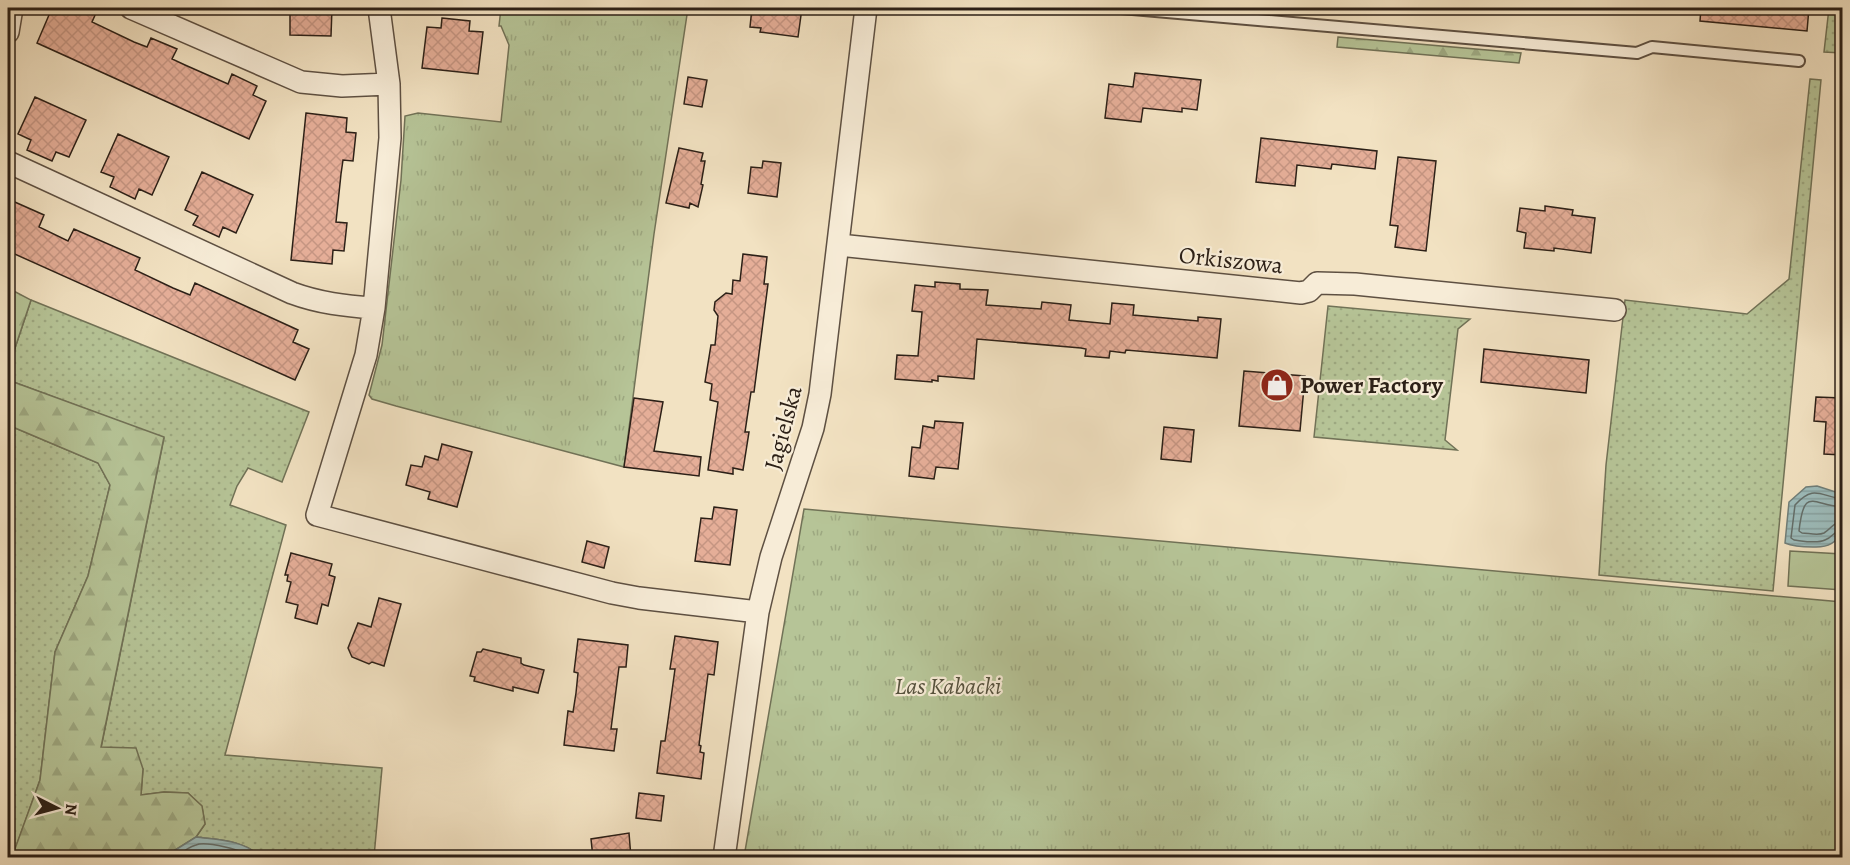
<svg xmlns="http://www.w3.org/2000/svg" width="1850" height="865" viewBox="0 0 1850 865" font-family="Alegreya,serif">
  <defs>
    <pattern id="grass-dots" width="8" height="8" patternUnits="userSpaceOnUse" patternTransform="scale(1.5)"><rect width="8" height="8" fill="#b6c497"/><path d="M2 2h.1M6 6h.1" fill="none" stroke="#9da881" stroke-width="1.8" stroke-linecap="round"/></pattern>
    <pattern id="forest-firs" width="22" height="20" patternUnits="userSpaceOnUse" patternTransform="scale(1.5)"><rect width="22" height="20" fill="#b6c497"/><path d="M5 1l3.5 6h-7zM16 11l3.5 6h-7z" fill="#9da881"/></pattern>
    <pattern id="park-tufts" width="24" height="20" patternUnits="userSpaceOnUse" patternTransform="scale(1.5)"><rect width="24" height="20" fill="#b6c497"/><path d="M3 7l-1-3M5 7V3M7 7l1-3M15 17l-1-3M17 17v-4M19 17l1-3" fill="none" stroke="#9da881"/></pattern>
    <pattern id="water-rules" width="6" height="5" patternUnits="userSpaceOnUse" patternTransform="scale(1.5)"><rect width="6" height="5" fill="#9dbcbb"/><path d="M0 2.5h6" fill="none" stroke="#87a1a0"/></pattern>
    <pattern id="building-cross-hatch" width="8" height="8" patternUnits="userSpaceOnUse" patternTransform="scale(1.5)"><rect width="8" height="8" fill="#e5ae98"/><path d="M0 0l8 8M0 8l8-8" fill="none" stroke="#c59582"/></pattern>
  </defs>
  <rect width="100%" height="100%" fill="#f2e2c2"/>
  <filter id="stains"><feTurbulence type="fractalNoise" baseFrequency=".00333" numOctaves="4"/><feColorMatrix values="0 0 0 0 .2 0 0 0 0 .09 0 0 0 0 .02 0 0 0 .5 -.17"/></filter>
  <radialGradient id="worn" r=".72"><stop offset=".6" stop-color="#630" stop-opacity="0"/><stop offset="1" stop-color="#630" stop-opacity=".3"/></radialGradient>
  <path fill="url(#grass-dots)" stroke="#717257" stroke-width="1.5" d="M 1829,8 L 1842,8 L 1842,53 L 1824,52 Z
    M 1810,79 L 1821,80 L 1773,591 L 1599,575 L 1606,465 L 1625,300 L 1747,314 L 1789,279 Z
    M 31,300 L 309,412 L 282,482 L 248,468 L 237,486 L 230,505 L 286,525 L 225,755 L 382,768 L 374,857 L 260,857 C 245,840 218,840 196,837 L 205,824 L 202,807 L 188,793 L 164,792 L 141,795 L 143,769 L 101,748 L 164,438 L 8,380 L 8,369 Z
    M 1328,306 L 1470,319 L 1458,329 L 1445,440 L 1457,450 L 1314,437 Z
    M 8,425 L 98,463 L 110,485 L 88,576 L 55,652 L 40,780 L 12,858 L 8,857 Z"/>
  <path fill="url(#forest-firs)" stroke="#717257" stroke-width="1.5" d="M 1338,37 L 1521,53 L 1519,63 L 1337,47 Z
    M 8,288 L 31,300 L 8,369 Z
    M 8,380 L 164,437 L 101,747 L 136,748 L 143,769 L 141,795 L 164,792 L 188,793 L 202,806 L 205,824 L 196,837 L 164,857 L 12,857 L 40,780 L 55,652 L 88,576 L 110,485 L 98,463 L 8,425 Z"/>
  <path fill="url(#park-tufts)" stroke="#717257" stroke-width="1.5" d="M 501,8 L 688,8 L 654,234 L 624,467 L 396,406 L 372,399 L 369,395 L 382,345 L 401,180 L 405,116 L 418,113 L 501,122 L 509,45 L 501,26 L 499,26 Z
    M 804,509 L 1842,602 L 1842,857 L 744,857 Z"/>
  <path fill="#b6c497" stroke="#717257" stroke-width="1.5" d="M 1790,551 L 1842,554 L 1842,590 L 1788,586 Z"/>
  <path fill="url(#water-rules)" stroke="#707e79" stroke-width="1.5" d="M 1817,486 L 1842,494 C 1843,519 1848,549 1813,547 C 1804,547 1794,547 1785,543 L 1789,502 L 1806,487 Z
    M 196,837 C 218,840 245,840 260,857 L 164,857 Z"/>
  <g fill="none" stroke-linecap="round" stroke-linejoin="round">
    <path stroke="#646e69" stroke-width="1.5" d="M 1842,499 C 1820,496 1814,484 1795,505 L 1791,538 L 1794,540 C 1803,541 1817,544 1825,540 C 1833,537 1834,531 1842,529
      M 1842,507 C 1812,505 1804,486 1799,531 L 1802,533 C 1808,533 1818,536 1824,533 C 1832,528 1832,523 1842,522
      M 175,858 C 181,853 188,847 196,845 C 205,841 246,850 252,858"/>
  </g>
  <path fill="url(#building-cross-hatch)" stroke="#2c2017" stroke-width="1.5" d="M 52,8 L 84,8 L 96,13 L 92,22 L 134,42 L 147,47 L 151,38 L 177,49 L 172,59 L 185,65 L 228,84 L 232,74 L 257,86 L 253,95 L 266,101 L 249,139 L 37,43 Z
    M 290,8 L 332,8 L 331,36 L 290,35 Z
    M 752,8 L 802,8 L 798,37 L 760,32 L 761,28 L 750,27 Z
    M 1701,8 L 1809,8 L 1807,31 L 1700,21 Z
    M 442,18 L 470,21 L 469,31 L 483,32 L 478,74 L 422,68 L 427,27 L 441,28 Z
    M 1135,73 L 1201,80 L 1197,110 L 1182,108 L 1182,112 L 1143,108 L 1141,122 L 1105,118 L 1109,84 L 1133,87 Z
    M 688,77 L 707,80 L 702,107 L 684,104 Z
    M 35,97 L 86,120 L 69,157 L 56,152 L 52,161 L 27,150 L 31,140 L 18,134 Z
    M 306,113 L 347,118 L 346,132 L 356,133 L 353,161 L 343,160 L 341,174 L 336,222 L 347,223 L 344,251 L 333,250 L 332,264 L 291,260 Z
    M 118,134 L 169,157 L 152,195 L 139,189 L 135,199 L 110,187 L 114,177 L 101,172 Z
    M 1261,138 L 1377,151 L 1375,169 L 1332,164 L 1331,169 L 1297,165 L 1295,186 L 1256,182 Z
    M 679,148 L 703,153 L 701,161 L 705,161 L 701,184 L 703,185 L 698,207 L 690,203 L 689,208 L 666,203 Z
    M 1398,157 L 1436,161 L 1426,251 L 1395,247 L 1398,226 L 1390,225 Z
    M 763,161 L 781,163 L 777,197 L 748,193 L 751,167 L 762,168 Z
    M 202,172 L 253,195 L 236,233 L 223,227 L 219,237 L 193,225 L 198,216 L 185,210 Z
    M 8,199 L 44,215 L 39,227 L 68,241 L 74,229 L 140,258 L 135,270 L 173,288 L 190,295 L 195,283 L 298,330 L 293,342 L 309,349 L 295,380 L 8,251 Z
    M 1545,206 L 1573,210 L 1572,215 L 1595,218 L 1591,253 L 1554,248 L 1554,251 L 1524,248 L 1526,233 L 1517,231 L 1520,208 L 1545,211 Z
    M 743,254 L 767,257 L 764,284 L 768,284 L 754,392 L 751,392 L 745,432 L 749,432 L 743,470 L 733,468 L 733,474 L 708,470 L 718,402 L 710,400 L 712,384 L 705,382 L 711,345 L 715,345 L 718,316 L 714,310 L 715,302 L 726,293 L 732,294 L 733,280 L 740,281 Z
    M 935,282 L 960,284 L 960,289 L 988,290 L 986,305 L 1041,309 L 1042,302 L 1071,305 L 1069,320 L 1110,324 L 1112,303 L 1134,305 L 1133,315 L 1198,321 L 1198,317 L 1221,319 L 1217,358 L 1126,350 L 1125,353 L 1110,351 L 1109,358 L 1085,356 L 1086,349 L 1081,348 L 977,339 L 974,379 L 938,376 L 938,381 L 932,380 L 932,382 L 895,379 L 897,355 L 918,356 L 922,312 L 912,311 L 915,285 L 935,287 Z
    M 1484,349 L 1589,360 L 1586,393 L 1481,382 Z
    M 1244,371 L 1305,376 L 1300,431 L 1239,426 Z
    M 1816,397 L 1842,398 L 1842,455 L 1824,454 L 1826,422 L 1814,421 Z
    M 634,398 L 663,402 L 654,451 L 701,457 L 699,476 L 624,467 Z
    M 935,421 L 963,423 L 958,469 L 936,467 L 934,479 L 909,476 L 912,447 L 920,448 L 923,426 L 934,428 Z
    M 1164,427 L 1194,430 L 1191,462 L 1161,459 Z
    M 442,444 L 472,452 L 457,507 L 428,499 L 430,492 L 406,485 L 411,465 L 422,467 L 425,456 L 438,460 Z
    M 714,507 L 737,510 L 730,565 L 695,561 L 701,518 L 712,519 Z
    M 587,541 L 609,547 L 604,568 L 582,562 Z
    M 291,553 L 332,564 L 329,575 L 335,577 L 328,606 L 322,604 L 317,624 L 295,618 L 298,605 L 286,602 L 291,582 L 287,581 L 288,575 L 285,575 Z
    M 379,598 L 401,604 L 384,666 L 372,662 L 369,664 L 352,657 L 348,648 L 358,623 L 371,627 Z
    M 675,636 L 718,642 L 714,675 L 708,674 L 699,745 L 701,746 L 700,752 L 704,753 L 701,779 L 657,773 L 661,741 L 665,741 L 668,720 L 675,669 L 670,669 Z
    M 578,639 L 628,645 L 626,667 L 619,667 L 611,729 L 617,729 L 614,751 L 564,745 L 568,711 L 573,712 L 576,693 L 578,673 L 574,672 Z
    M 483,649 L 521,658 L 521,663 L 524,665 L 544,670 L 538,693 L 513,687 L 513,691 L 474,681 L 475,677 L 470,676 L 477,652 L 481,652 Z
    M 639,793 L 664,796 L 661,821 L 636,818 Z
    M 629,833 L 631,858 L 593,858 L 591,839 Z"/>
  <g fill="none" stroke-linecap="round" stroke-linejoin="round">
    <g stroke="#5e5042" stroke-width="14">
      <path id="service" d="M 1121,8 L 1637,53 L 1652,47 L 1799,61"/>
    </g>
    <g stroke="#5e5042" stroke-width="24">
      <path id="minor" d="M 131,8 L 301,82 L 342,86 L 389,84
        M 379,8 L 389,84 L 390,138 L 374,308 L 366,355 L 317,515 L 612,593 L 639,598 L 758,612
        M 8,32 L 12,8
        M 8,162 L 292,293 C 319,303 345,306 374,308
        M 839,245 L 1301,293 L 1309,291 L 1317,283 L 1355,284 L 1615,310
        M 724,858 L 758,612 L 771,557 L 813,428 L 820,394 L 866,8"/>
    </g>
    <use href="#service" stroke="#f7ecd7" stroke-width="10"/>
    <use href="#minor" stroke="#f7ecd7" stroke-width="21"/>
  </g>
  <defs>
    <g id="shop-disc" transform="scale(1.725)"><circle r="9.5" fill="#8f2418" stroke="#f7ecd7"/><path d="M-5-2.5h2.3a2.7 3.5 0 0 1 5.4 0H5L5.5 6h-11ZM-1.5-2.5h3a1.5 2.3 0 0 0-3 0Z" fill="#fff"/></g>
  </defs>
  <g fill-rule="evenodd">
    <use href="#shop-disc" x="1277" y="385"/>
  </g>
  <g text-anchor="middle" stroke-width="4.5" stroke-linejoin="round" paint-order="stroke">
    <g font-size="24" fill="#2c2017" stroke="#f7ecd7">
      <text transform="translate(1231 260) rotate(6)" y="8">Orkiszowa</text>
      <text transform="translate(783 428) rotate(-75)" y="8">Jagielska</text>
    </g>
    <g font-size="24" font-weight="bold" fill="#2c2017" stroke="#f7ecd7" text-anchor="start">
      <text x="1300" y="393">Power Factory</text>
    </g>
    <g font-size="24" font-style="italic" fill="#55513d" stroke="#f7ecd7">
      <text x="948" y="694">Las Kabacki</text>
    </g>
  </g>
  <rect width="1850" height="865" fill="none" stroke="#f2e2c2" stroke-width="30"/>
  <rect x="9" y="9" width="1832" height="847" fill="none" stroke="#2c2017" stroke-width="3"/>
  <rect x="15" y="15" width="1820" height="835" fill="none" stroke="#2c2017" stroke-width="1.5"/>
  <g transform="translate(57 808) rotate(96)" stroke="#f7ecd7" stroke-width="4.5" paint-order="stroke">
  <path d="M0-4.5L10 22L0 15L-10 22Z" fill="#2c2017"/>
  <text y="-9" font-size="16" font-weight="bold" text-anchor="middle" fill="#2c2017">N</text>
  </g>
  <rect width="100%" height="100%" filter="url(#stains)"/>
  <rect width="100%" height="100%" fill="url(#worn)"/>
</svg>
